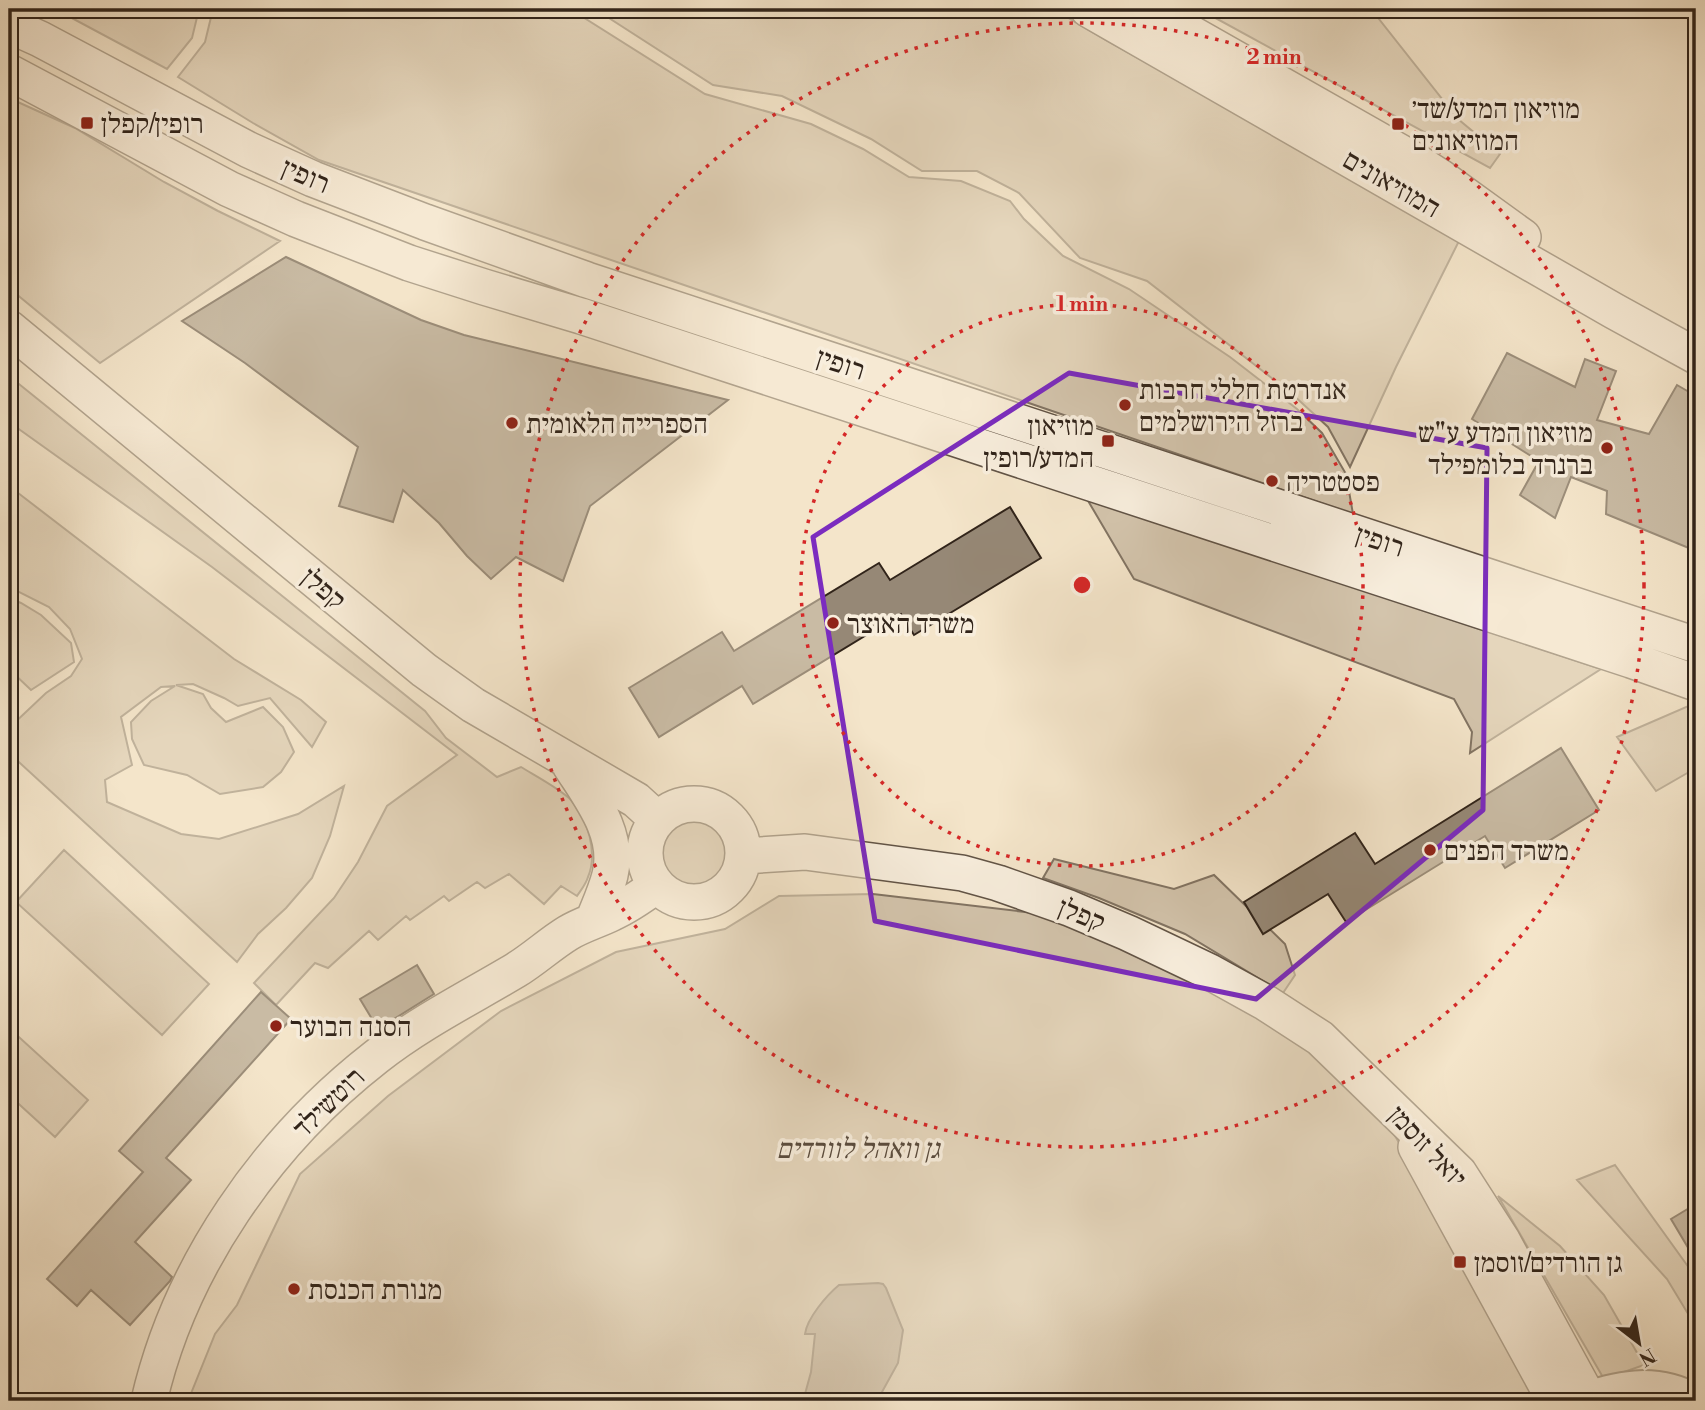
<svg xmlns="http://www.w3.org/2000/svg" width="1705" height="1410" viewBox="0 0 1705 1410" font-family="'Libre Bodoni','Frank Ruhl Libre',serif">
  <rect width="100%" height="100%" fill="#f4e5ca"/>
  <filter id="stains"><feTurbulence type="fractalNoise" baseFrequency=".00286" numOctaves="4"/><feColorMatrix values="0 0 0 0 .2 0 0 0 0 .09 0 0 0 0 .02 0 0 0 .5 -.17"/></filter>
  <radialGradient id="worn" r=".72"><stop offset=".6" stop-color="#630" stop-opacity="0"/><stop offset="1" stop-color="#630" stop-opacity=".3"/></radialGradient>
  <path fill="#d3c4ac" stroke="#827463" stroke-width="2" d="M 55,9 L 199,9 L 192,38 L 167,69 Z
    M 213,9 L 570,9 L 705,94 L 811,124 L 863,149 L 909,177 L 961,181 L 1010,201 L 1024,219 L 1063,256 L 1129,289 L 1230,357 L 1297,409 L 1322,433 L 1346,474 L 1353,514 L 319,160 L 253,123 L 178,77 L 205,42 Z
    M 595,9 L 1053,9 L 1109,42 L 1461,237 L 1396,367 L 1350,467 L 1328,427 L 1291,393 L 1147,281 L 1080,258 L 1019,193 L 977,171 L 922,171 L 871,139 L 782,96 L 713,85 Z
    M 1199,9 L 1371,9 L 1458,119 L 1500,154 L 1490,168 Z
    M 9,98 L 75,128 L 164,182 L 218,211 L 280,241 L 100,363 L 9,288 Z
    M 9,376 L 425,711 L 446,738 L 497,777 L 521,767 C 534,775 562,790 571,800 C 588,819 598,853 588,877 C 586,884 581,890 577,896 L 561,886 L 544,904 L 509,874 L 485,888 L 477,882 L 449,901 L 444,896 L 410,920 L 406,916 L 378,940 L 369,931 L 328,968 L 315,963 L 276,1005 L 254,983 L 334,898 L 358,862 L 387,806 L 457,755 L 212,567 L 9,422 Z
    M 9,486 L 234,659 L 301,700 L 326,722 L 312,747 L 270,698 L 238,706 L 224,698 L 193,684 L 176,685 L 203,694 L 211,708 L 226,722 L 263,707 L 283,727 L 294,752 L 281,772 L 263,787 L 220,794 L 187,775 L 144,765 L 132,739 L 131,722 L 151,701 L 175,686 L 161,687 L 121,717 L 132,765 L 105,780 L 107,802 L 181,834 L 219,839 L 298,814 L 344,786 L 330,836 L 312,878 L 286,908 L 258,934 L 237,962 L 9,753 L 9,728 L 46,693 L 71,676 L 82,659 L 70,629 L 49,607 L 9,587 Z
    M 1087,499 L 1601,669 L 1470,753 L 1472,732 L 1454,699 L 1134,579 Z
    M 9,598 L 21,603 L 41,615 L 71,643 L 74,662 L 31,690 L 9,669 Z
    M 1693,704 L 1696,705 L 1696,768 L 1656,791 L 1617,737 Z
    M658 854a37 37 0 1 1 74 0a37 37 0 1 1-74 0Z
    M 64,850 L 209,984 L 162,1035 L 16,902 Z
    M 1054,859 L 1174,889 L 1214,875 L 1285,944 L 1295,975 L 1283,993 L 1185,934 L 1099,898 L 1043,878 Z
    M 873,894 L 1051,915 L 1193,974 L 1297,1034 L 1375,1101 L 1421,1181 L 1541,1401 L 188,1401 L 215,1334 L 237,1305 L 300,1174 L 388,1096 L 501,1011 L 616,952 L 725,929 L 779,896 Z
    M 9,1028 L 88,1100 L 55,1137 L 9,1095 Z
    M 1615,1165 L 1692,1272 L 1696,1270 L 1696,1327 L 1667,1279 L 1577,1180 Z
    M 1498,1196 L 1560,1246 L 1604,1295 L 1644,1365 L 1604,1379 Z"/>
  <path fill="#b2a38e" stroke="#7e7060" stroke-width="2" d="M 878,1283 L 883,1284 L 886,1288 L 903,1330 L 898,1363 L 877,1401 L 806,1401 L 805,1394 L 811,1372 L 815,1334 L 805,1334 C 807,1318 827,1295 839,1285 Z"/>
  <path fill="#968876" stroke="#31241a" stroke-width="2" d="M 286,257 L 421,320 L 464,335 L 728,400 L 590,506 L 563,581 L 516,557 L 491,579 L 467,556 L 439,523 L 403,490 L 393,522 L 339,506 L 358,447 L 245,363 L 182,321 Z
    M 1507,353 L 1575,387 L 1585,359 L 1616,371 L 1597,420 L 1649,434 L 1677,385 L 1696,396 L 1696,551 L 1606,514 L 1607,491 L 1571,477 L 1555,518 L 1520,495 L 1539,461 L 1472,419 Z
    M 1010,507 L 1041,558 L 914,635 L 901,614 L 753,704 L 742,686 L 659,737 L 629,688 L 722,632 L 734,651 L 879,563 L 890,580 Z
    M 1561,748 L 1599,810 L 1505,868 L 1485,836 L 1346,922 L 1328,894 L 1263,934 L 1244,902 L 1355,833 L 1375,864 Z
    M 417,965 L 434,994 L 378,1029 L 360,999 Z
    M 261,992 L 291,1019 L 166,1158 L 191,1180 L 135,1242 L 172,1277 L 170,1281 L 130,1325 L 91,1290 L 77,1306 L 47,1279 L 143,1172 L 119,1151 Z
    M 1696,1204 L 1696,1261 L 1671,1219 Z"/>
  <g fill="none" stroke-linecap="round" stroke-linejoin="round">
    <g stroke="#625446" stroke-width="32">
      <path id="minor" d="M 1574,1401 C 1615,1385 1656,1376 1696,1399"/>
    </g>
    <g stroke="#625446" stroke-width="38">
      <path id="tertiary" d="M 1088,9 L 1614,311 L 1696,356
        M 1148,9 L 1412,159 L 1440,177 L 1523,237
        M 9,25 L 40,39 L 249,150 L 313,179 L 425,222 L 587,280 L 1696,645
        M 9,72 L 229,189 L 296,219 L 409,263 L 484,287 L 581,316 L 1631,660 L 1696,683
        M 9,328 L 424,670 L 473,705 L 636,800 L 658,820
        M 570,765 C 591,798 620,834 610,875 C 606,891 599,906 593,921
        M645 853a49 49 0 1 1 98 0a49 49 0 1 1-98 0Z
        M 744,856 L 805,852 L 962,873 L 998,883 L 1069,908 L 1128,933 L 1210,972 L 1266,1003 L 1320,1038 L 1459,1173 L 1502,1240 L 1590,1401
        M 1416,1147 L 1555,1401
        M 149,1401 C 180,1266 267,1142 376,1057 C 419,1023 469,998 516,970 C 534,959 550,944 568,933 C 581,925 598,920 612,913 C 628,906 642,896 657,885"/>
    </g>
    <use href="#minor" stroke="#f8eedd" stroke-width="28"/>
    <use href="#tertiary" stroke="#f8eedd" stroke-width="35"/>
  </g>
  <path d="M0 0H1705V1410H0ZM 1069,373 L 1487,448 L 1483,810 L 1256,999 L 875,921 L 813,537 Z" fill="#f4e5ca" fill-opacity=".55" fill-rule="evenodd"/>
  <path fill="none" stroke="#7b2cbf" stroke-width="5" stroke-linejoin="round" d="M 1069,373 L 1487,448 L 1483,810 L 1256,999 L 875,921 L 813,537 Z"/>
  <g fill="none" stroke="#d62828" stroke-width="3.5" stroke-dasharray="3.5 7">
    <circle cx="1082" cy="585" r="281"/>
    <circle cx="1082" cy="585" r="562"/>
  </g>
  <g fill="#8f2418" stroke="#f8eedd" stroke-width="2.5">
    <rect x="80" y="116" width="14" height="14" rx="3.5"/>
    <rect x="1391" y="117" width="14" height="14" rx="3.5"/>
    <circle cx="1125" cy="405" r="7"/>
    <circle cx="512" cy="423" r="7"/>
    <rect x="1101" y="434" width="14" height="14" rx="3.5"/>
    <circle cx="1607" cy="448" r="7"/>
    <circle cx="1272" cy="481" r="7"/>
    <circle cx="833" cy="623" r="7"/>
    <circle cx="1430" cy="850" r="7"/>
    <circle cx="276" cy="1026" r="7"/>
    <rect x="1453" y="1255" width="14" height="14" rx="3.5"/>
    <circle cx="294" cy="1289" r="7"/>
  </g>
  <g text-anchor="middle" stroke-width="7" stroke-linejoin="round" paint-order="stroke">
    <g font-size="28" fill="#31241a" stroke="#f8eedd" text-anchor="start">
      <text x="1412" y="118">מוזיאון המדע/שד׳<tspan x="1412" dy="32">המוזיאונים</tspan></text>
      <text x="101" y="133">רופין/קפלן</text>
      <text x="1139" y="399">אנדרטת חללי חרבות<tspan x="1139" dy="32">ברזל הירושלמים</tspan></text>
      <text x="526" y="433">הספרייה הלאומית</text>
      <text x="1094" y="435" text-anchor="end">מוזיאון<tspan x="1094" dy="32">המדע/רופין</tspan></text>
      <text x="1593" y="442" text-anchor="end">מוזיאון המדע ע"ש<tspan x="1593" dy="32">ברנרד בלומפילד</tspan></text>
      <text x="1286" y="491">פסטטריה</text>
      <text x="847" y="633">משרד האוצר</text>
      <text x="1444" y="860">משרד הפנים</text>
      <text x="290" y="1036">הסנה הבוער</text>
      <text x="1474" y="1272">גן הורדים/זוסמן</text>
      <text x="308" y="1299">מנורת הכנסת</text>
    </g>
    <g font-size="28" fill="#31241a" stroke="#f8eedd">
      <text transform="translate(306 175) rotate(23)" y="10">רופין</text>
      <text transform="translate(1392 183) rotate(30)" y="10">המוזיאונים</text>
      <text transform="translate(841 363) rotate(18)" y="10">רופין</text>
      <text transform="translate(1380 540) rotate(18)" y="10">רופין</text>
      <text transform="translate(324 588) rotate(40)" y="10">קפלן</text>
      <text transform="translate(1082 914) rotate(22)" y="10">קפלן</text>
      <text transform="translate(328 1102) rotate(-44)" y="10">רוטשילד</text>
      <text transform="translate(1428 1146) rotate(47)" y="10">יואל זוסמן</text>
    </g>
    <g font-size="28" font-style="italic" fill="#5a4c3e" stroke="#f8eedd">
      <text x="858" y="1158">גן וואהל לוורדים</text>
    </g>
  </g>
  <circle cx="1082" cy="585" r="10" fill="#d62828" stroke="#f8eedd" stroke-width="3.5"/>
  <g font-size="21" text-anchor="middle" font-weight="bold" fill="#d62828" stroke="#f8eedd" stroke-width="7" stroke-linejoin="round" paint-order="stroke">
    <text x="1274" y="64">2 min</text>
    <text x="1082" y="311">1 min</text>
  </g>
  <rect width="1705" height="1410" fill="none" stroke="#f4e5ca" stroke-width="35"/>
  <rect x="10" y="10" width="1684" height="1389" fill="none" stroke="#31241a" stroke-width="3.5"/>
  <rect x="18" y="18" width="1670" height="1375" fill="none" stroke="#31241a" stroke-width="2"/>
  <g transform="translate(1639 1343) rotate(149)" stroke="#f8eedd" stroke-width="5" paint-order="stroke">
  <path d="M0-5L12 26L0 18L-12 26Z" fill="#31241a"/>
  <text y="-10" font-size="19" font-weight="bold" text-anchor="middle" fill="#31241a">N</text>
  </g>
  <rect width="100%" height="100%" filter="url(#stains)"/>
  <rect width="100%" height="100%" fill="url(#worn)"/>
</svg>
